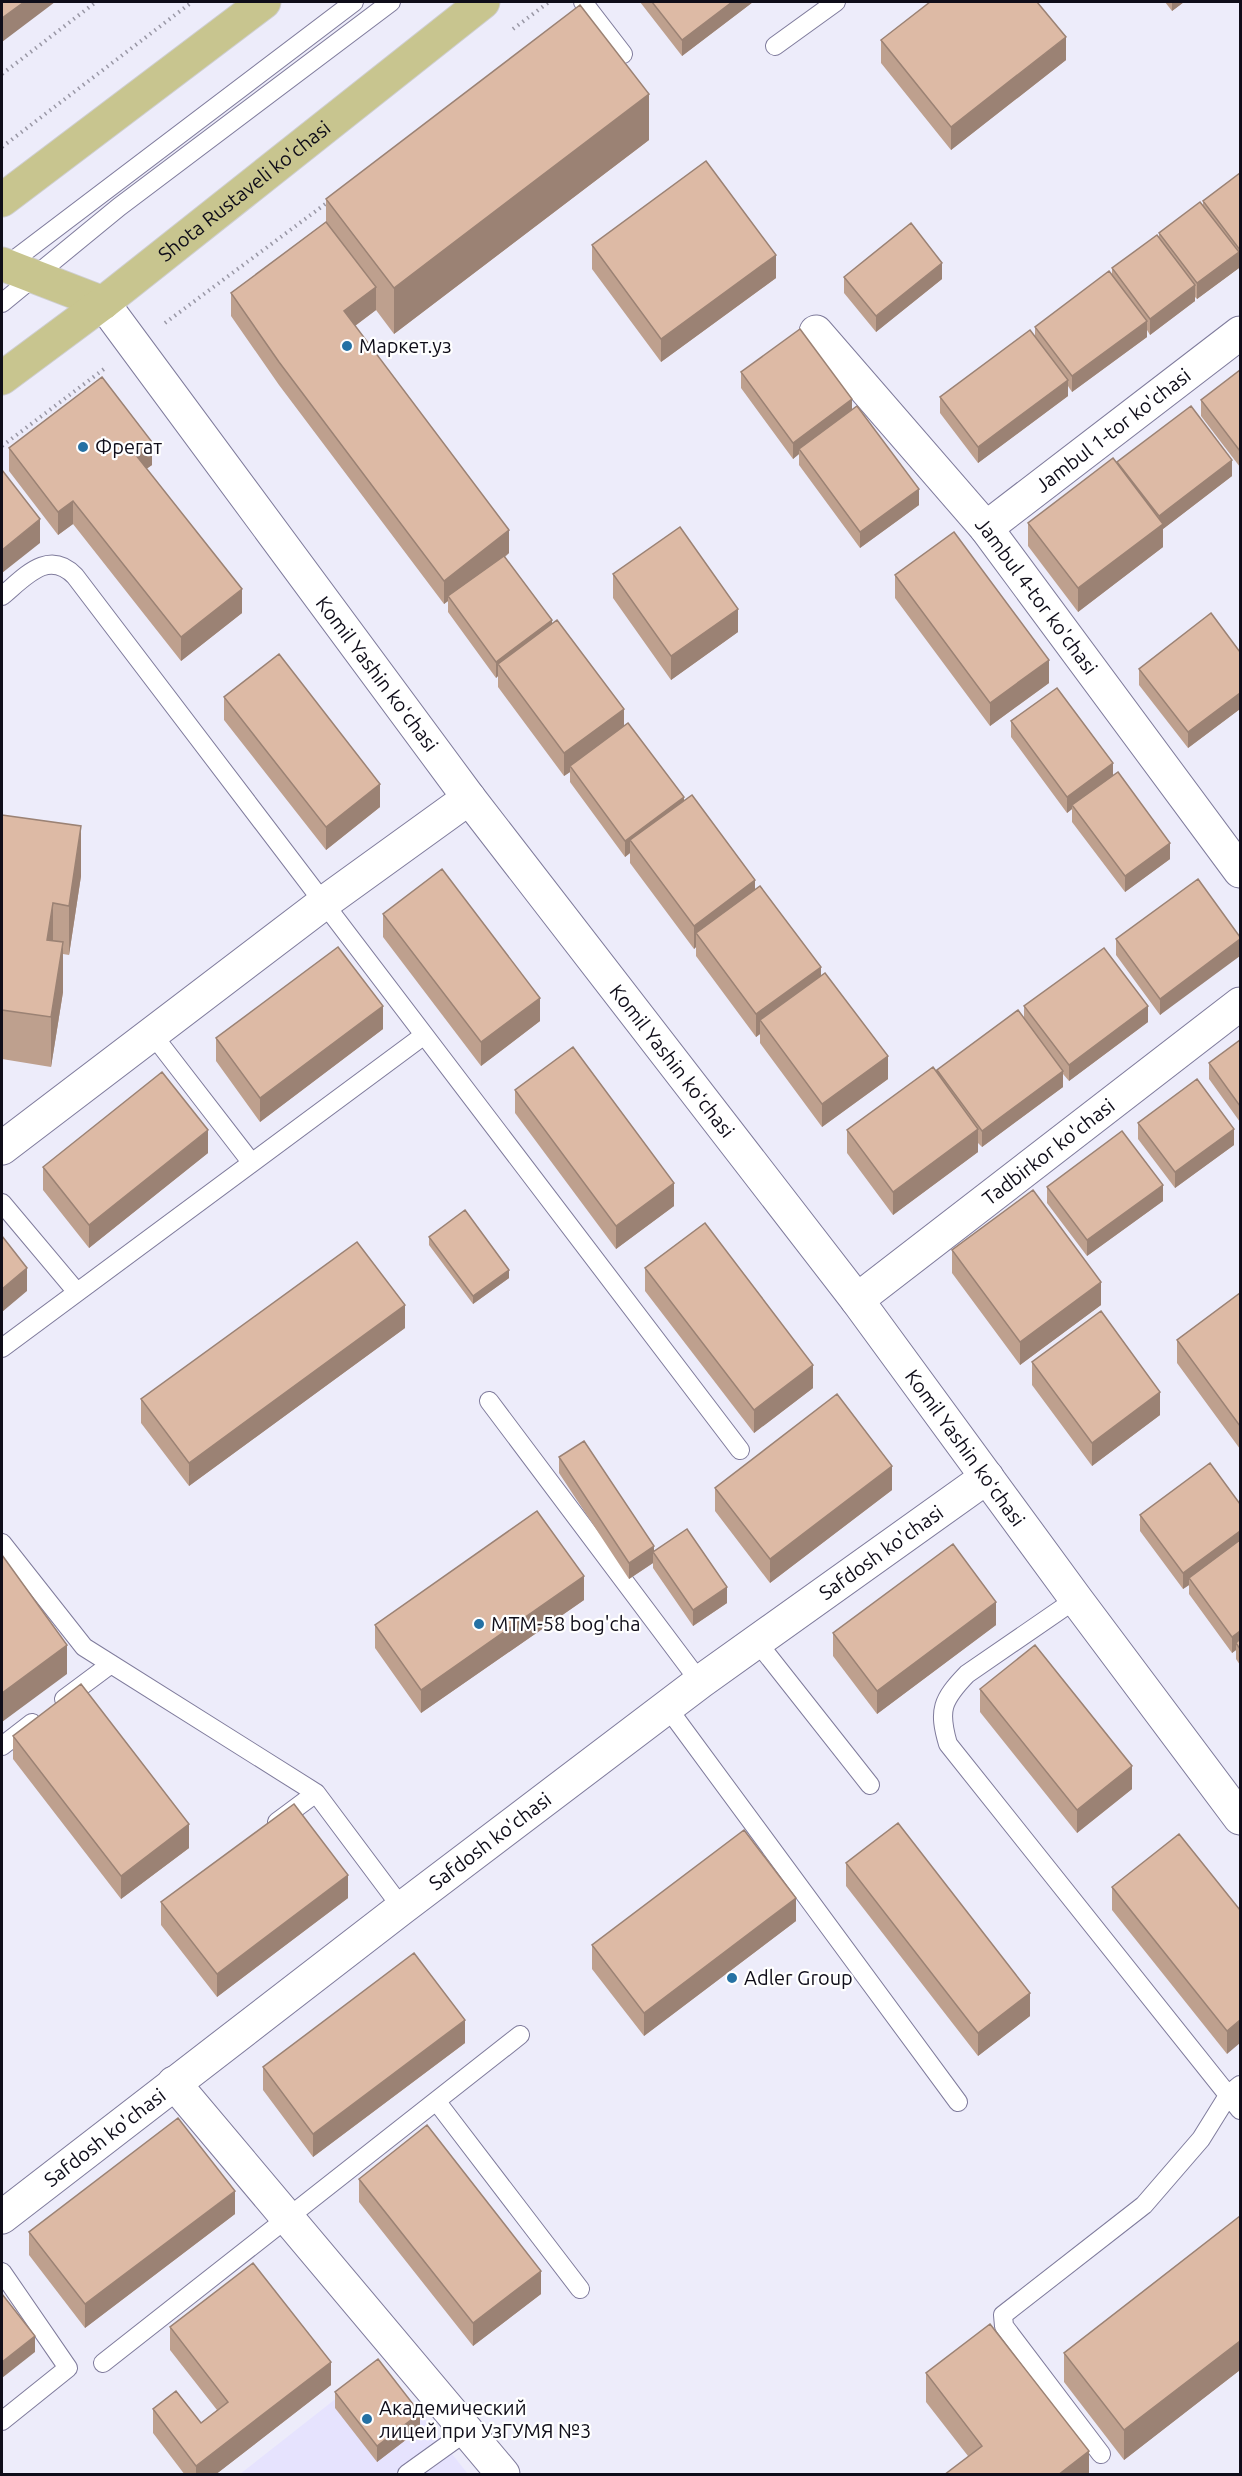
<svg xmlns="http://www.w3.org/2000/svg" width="1242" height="2476" viewBox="0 0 1242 2476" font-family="Ubuntu,sans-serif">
  <rect width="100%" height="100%" fill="#edecfa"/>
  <path fill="#e6e3fe" d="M 380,2364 L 468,2474 L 240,2474 Z"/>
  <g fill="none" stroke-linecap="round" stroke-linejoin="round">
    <g stroke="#7f7b9c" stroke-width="20">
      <path id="lane" d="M 583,2 L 623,54
        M 775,46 L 836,2
        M 2,269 L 354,2
        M 2,303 L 119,207 L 391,2
        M 2,596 C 24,578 48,548 75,576 L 740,1450
        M 153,1035 L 251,1162
        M 2,1203 L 76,1291
        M 2,1348 L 423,1036
        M 489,1401 L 700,1682
        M 2,1543 L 84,1647 L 316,1793 L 402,1908
        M 1076,1599 L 967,1674 C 942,1700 938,1710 948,1744 L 1240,2110
        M 758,1643 L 870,1785
        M 64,1699 L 111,1664
        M 667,1707 L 958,2102
        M 2,1746 L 32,1723
        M 277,1822 L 316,1793
        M 437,2102 L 580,2289
        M 2,2272 L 68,2368 L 2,2421
        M 103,2363 L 520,2035
        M 1101,2454 L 1004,2326 L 1003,2315 L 1144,2205 L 1201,2139 L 1229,2094 L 1240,2085
        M 407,2474 L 467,2431"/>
    </g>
    <g stroke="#7f7b9c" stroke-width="35">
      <g id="street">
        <path d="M 103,303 L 469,798 L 857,1300 L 1076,1599 L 1240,1818"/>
        <path id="s1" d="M 816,332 L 986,528 L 1240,871"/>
        <path id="s2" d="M 986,528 L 1240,333"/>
        <path d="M 2,1148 L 325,902 L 469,798"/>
        <path id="s3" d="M 857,1300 L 1240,1004"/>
        <path d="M 174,2083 L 503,2474"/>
        <path id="s4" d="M 2,2217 L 402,1908 L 700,1682 L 987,1477"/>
      </g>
    </g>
    <g stroke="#cfcfd1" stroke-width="35">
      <g id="primary">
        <path d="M 2,200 L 264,2"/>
        <path d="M 2,264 L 103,303"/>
        <path id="s5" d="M 2,378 L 103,303 L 483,2"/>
      </g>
    </g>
    <path stroke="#9a98a6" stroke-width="4" stroke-dasharray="1.5 4.5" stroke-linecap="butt" d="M 513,29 L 549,2
      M 2,74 L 96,2
      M 2,147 L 192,2
      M 165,323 L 328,202
      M 2,446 L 104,369"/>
    <use href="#lane" stroke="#fff" stroke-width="18"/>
    <use href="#street" stroke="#fff" stroke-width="33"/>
    <use href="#primary" stroke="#c8c58f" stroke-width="33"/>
  </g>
  <path fill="#bea08e" d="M 640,2 L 753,2 L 682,56 Z
    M 1165,2 L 1184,2 L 1172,11 Z
    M 881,40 L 1066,60 L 951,150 L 881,63 Z
    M 649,140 L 394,334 L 376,310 L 355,326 L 509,553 L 505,557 L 552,623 L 624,726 L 755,889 L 821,976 L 888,1079 L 822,1127 L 760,1043 L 760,1034 L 756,1037 L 696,956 L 696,947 L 694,949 L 630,863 L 630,853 L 625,857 L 570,782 L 570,772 L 564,776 L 498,687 L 498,676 L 496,678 L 448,612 L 448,601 L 444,604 L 279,385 L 231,316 L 231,293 L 326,222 L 326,199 Z
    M 1240,173 L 1240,266 L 1239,264 L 1239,268 L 1197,299 L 1195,297 L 1195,301 L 1150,335 L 1147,330 L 1147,337 L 1072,392 L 1068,386 L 1068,396 L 978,463 L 940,413 L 940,397 L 1035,337 L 1035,327 L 1112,275 L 1112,268 L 1159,237 L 1159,233 L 1203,205 L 1203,201 Z
    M 592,245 L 776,278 L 661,362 L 592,269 Z
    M 844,277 L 942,279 L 876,332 L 844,293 Z
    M 1240,370 L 1240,467 L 1201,416 L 1201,400 Z
    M 741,372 L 852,410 L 919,505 L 860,548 L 799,465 L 799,454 L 793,459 L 741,388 Z
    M 9,448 L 152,465 L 146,469 L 242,613 L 181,661 L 73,524 L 58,535 L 9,471 Z
    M 1117,462 L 1232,476 L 1163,529 L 1163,547 L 1078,612 L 1028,546 L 1028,523 L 1117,464 Z
    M 613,574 L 738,632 L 671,680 L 613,598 Z
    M 895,575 L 1049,683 L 990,726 L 895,598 Z
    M 1240,652 L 1240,709 L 1188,748 L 1139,685 L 1139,669 Z
    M 224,697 L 380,807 L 326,850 L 224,720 Z
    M 1011,721 L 1113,776 L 1170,859 L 1125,892 L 1072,822 L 1072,809 L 1067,813 L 1011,737 Z
    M 2,815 L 81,876 L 69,955 L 63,954 L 63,992 L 51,1067 L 2,1059 Z
    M 383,914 L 540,1021 L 481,1066 L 383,937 Z
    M 1240,937 L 1160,1015 L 1116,955 L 1116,939 Z
    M 1024,1006 L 1148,1022 L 1069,1081 L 1063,1074 L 1063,1087 L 982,1147 L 978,1143 L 978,1152 L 893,1215 L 847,1153 L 847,1130 L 937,1072 L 937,1070 L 1024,1019 Z
    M 383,1029 L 260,1122 L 216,1061 L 216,1038 Z
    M 1240,1040 L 1240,1122 L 1209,1079 L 1209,1063 Z
    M 515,1090 L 674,1206 L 616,1249 L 515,1113 Z
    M 1138,1123 L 1234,1145 L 1175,1188 L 1138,1139 Z
    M 208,1153 L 89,1248 L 43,1190 L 43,1167 Z
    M 1047,1187 L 1163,1201 L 1087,1256 L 1047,1203 Z
    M 429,1237 L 509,1278 L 473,1304 L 429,1245 Z
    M 952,1250 L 1101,1305 L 1020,1365 L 952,1273 Z
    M 645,1268 L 813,1388 L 754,1433 L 645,1291 Z
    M 1240,1293 L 1240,1449 L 1177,1363 L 1177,1340 Z
    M 405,1328 L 189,1486 L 141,1423 L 141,1399 Z
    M 1032,1362 L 1160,1415 L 1092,1466 L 1032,1385 Z
    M 559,1457 L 654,1551 L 727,1603 L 693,1626 L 653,1568 L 653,1563 L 629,1579 L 559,1473 Z
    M 715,1488 L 892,1490 L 770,1583 L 715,1511 Z
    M 1240,1504 L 1240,1665 L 1236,1659 L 1236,1650 L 1232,1653 L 1189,1594 L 1189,1585 L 1183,1589 L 1140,1531 L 1140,1515 Z
    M 584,1600 L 421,1713 L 375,1648 L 375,1625 Z
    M 996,1625 L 877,1714 L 833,1656 L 833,1633 Z
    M 980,1689 L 1132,1789 L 1077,1833 L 980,1712 Z
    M 13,1736 L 189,1848 L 121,1899 L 13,1759 Z
    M 846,1863 L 1030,2016 L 978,2056 L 846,1886 Z
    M 1112,1887 L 1240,1910 L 1227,2054 L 1112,1910 Z
    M 348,1898 L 217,1997 L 161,1925 L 161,1902 Z
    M 796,1921 L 644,2036 L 592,1969 L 592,1945 Z
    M 465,2043 L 313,2157 L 263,2090 L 263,2067 Z
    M 359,2179 L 541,2294 L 473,2346 L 359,2202 Z
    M 235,2214 L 85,2328 L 29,2255 L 29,2232 Z
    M 1240,2216 L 1240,2370 L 1124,2460 L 1064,2382 L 1064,2353 Z
    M 170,2327 L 331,2385 L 215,2475 L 185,2475 L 153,2433 L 153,2409 L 201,2423 L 217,2410 L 170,2350 Z
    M 926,2373 L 1089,2475 L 968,2456 L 926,2402 Z
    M 335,2392 L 420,2429 L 377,2462 L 335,2408 Z"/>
  <path fill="#9b8274" d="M 24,2 L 55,2 L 2,42 L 2,18 Z
    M 732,2 L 753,2 L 682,56 L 682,40 Z
    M 1172,2 L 1184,2 L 1172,11 Z
    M 1066,37 L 1066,60 L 951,150 L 951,127 Z
    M 649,94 L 649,140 L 394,334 L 394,288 Z
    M 1239,252 L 1239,268 L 1197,299 L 1197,283 Z
    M 776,255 L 776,278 L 661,362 L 661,339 Z
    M 942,263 L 942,279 L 876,332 L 876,316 Z
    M 1195,285 L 1195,301 L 1150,335 L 1150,319 Z
    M 376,287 L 376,310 L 344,334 L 344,311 Z
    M 1147,321 L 1147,337 L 1072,392 L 1072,376 Z
    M 1068,380 L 1068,396 L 978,463 L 978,447 Z
    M 852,399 L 852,415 L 799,449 L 799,454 L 793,459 L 793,443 Z
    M 152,442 L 152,465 L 135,477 L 135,454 Z
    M 1232,460 L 1232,476 L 1163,529 L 1163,547 L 1078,612 L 1078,588 L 1159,527 L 1159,516 Z
    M 919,489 L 919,505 L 860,548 L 860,532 Z
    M 73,501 L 73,524 L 58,535 L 58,512 Z
    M 40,519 L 40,543 L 2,573 L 2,550 Z
    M 509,530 L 509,553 L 450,599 L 448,596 L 448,601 L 444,604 L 444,581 Z
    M 242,589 L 242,613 L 181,661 L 181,637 Z
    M 738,609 L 738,632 L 671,680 L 671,656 Z
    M 552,620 L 552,636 L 498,664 L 498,676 L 496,678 L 496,662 Z
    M 1049,660 L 1049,683 L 990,726 L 990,703 Z
    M 1240,693 L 1240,709 L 1188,748 L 1188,732 Z
    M 624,709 L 624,732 L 570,766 L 570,772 L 564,776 L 564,753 Z
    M 1113,763 L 1113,779 L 1072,805 L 1072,809 L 1067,813 L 1067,797 Z
    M 380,784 L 380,807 L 326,850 L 326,827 Z
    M 684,797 L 684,813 L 630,840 L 630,853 L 625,857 L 625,841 Z
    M 81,826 L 81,876 L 69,955 L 69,906 Z
    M 1170,843 L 1170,859 L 1125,892 L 1125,876 Z
    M 755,880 L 755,903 L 696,933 L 696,947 L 694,949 L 694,926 Z
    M 53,903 L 53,953 L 47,940 Z
    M 1240,939 L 1240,956 L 1160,1015 L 1160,999 Z
    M 63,942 L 63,992 L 51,1067 L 51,1017 Z
    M 821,967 L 821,990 L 760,1020 L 760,1034 L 756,1037 L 756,1014 Z
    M 540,998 L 540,1021 L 481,1066 L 481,1042 Z
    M 383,1006 L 383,1029 L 260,1122 L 260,1098 Z
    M 1148,1006 L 1148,1022 L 1069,1081 L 1069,1065 Z
    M 888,1056 L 888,1079 L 822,1127 L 822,1104 Z
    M 1063,1071 L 1063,1087 L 982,1147 L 982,1131 Z
    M 978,1129 L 978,1152 L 893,1215 L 893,1192 Z
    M 1234,1129 L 1234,1145 L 1175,1188 L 1175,1172 Z
    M 208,1130 L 208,1153 L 89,1248 L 89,1225 Z
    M 674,1183 L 674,1206 L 616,1249 L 616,1226 Z
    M 1163,1185 L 1163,1201 L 1087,1256 L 1087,1240 Z
    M 27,1268 L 27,1291 L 2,1312 L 2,1289 Z
    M 509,1270 L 509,1278 L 473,1304 L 473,1296 Z
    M 1101,1282 L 1101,1305 L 1020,1365 L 1020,1342 Z
    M 405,1305 L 405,1328 L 189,1486 L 189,1463 Z
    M 813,1365 L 813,1388 L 754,1433 L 754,1410 Z
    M 1160,1392 L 1160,1415 L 1092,1466 L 1092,1443 Z
    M 892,1466 L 892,1490 L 770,1583 L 770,1559 Z
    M 1240,1531 L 1240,1547 L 1189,1578 L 1189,1585 L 1183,1589 L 1183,1573 Z
    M 654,1546 L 654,1554 L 653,1552 L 653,1563 L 629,1579 L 629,1563 Z
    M 584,1576 L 584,1600 L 421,1713 L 421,1690 Z
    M 727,1587 L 727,1603 L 693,1626 L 693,1610 Z
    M 996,1602 L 996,1625 L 877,1714 L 877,1691 Z
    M 1240,1631 L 1240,1647 L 1236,1643 L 1236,1650 L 1232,1653 L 1232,1637 Z
    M 67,1645 L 67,1674 L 2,1722 L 2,1693 Z
    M 1132,1766 L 1132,1789 L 1077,1833 L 1077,1810 Z
    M 189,1824 L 189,1848 L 121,1899 L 121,1876 Z
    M 348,1875 L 348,1898 L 217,1997 L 217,1974 Z
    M 796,1898 L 796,1921 L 644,2036 L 644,2013 Z
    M 1030,1993 L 1030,2016 L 978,2056 L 978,2033 Z
    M 465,2020 L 465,2043 L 313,2157 L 313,2134 Z
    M 1240,2020 L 1240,2043 L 1227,2054 L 1227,2031 Z
    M 235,2191 L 235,2214 L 85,2328 L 85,2304 Z
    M 541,2271 L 541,2294 L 473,2346 L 473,2323 Z
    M 35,2336 L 35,2352 L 2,2378 L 2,2362 Z
    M 1240,2341 L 1240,2370 L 1124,2460 L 1124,2430 Z
    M 331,2362 L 331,2385 L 215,2475 L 196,2475 L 196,2466 Z
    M 420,2413 L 420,2429 L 377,2462 L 377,2446 Z
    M 1089,2451 L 1089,2475 L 1058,2475 Z"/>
  <path fill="#ddbaa5" stroke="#9b8274" stroke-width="1.5" d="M 2,2 L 24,2 L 2,18 Z
    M 652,2 L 732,2 L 682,40 Z
    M 930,2 L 1037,2 L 1066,37 L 951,127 L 881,40 Z
    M 580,5 L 649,94 L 394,288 L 326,199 Z
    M 706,161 L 776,255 L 661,339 L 592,245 Z
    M 1240,173 L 1240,250 L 1203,201 Z
    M 1200,202 L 1239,252 L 1197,283 L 1159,233 Z
    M 326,222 L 376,287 L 344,311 L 509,530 L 444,581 L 279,362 L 231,293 Z
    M 911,223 L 942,263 L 876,316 L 844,277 Z
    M 1157,235 L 1195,285 L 1150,319 L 1112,268 Z
    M 1109,271 L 1147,321 L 1072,376 L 1035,327 Z
    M 800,329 L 852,399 L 793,443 L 741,372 Z
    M 1030,330 L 1068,380 L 978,447 L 940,397 Z
    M 1240,370 L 1240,451 L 1201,400 Z
    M 102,377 L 152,442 L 135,454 L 242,589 L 181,637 L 73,501 L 58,512 L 9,448 Z
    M 857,406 L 919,489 L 860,532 L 799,449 Z
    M 1191,406 L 1232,460 L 1159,516 L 1117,462 Z
    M 1113,458 L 1163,524 L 1078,588 L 1028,523 Z
    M 2,470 L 40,519 L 2,550 Z
    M 680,527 L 738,609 L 671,656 L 613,574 Z
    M 954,532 L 1049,660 L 990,703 L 895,575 Z
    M 504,556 L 552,620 L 496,662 L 448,596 Z
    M 1211,613 L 1240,652 L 1240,693 L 1188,732 L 1139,669 Z
    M 557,620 L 624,709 L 564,753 L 498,664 Z
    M 279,654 L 380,784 L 326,827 L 224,697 Z
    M 1057,688 L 1113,763 L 1067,797 L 1011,721 Z
    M 628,723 L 684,797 L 625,841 L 570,766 Z
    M 1118,772 L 1170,843 L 1125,876 L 1072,805 Z
    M 692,795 L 755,880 L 694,926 L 630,840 Z
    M 2,815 L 81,826 L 69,906 L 53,903 L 47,940 L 63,942 L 51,1017 L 2,1010 Z
    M 442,869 L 540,998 L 481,1042 L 383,914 Z
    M 1198,879 L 1240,937 L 1240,939 L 1160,999 L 1116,939 Z
    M 760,886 L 821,967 L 756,1014 L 696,933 Z
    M 338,947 L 383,1006 L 260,1098 L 216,1038 Z
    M 1104,948 L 1148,1006 L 1069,1065 L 1024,1006 Z
    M 825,973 L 888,1056 L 822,1104 L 760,1020 Z
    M 1018,1010 L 1063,1071 L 982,1131 L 937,1070 Z
    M 1240,1040 L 1240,1106 L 1209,1063 Z
    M 573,1047 L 674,1183 L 616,1226 L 515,1090 Z
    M 933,1067 L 978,1129 L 893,1192 L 847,1130 Z
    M 162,1072 L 208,1130 L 89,1225 L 43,1167 Z
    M 1197,1079 L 1234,1129 L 1175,1172 L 1138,1123 Z
    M 1122,1131 L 1163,1185 L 1087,1240 L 1047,1187 Z
    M 1033,1190 L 1101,1282 L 1020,1342 L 952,1250 Z
    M 465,1210 L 509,1270 L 473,1296 L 429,1237 Z
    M 705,1223 L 813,1365 L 754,1410 L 645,1268 Z
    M 2,1236 L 27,1268 L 2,1289 Z
    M 357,1242 L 405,1305 L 189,1463 L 141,1399 Z
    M 1240,1293 L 1240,1426 L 1177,1340 Z
    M 1101,1311 L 1160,1392 L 1092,1443 L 1032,1362 Z
    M 837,1394 L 892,1466 L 770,1559 L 715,1488 Z
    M 584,1441 L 654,1546 L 629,1563 L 559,1457 Z
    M 1210,1463 L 1240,1504 L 1240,1531 L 1183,1573 L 1140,1515 Z
    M 537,1511 L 584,1576 L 421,1690 L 375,1625 Z
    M 687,1529 L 727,1587 L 693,1610 L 653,1552 Z
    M 1240,1540 L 1240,1631 L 1232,1637 L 1189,1578 Z
    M 953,1544 L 996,1602 L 877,1691 L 833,1633 Z
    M 2,1555 L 67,1645 L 2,1693 Z
    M 1240,1639 L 1240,1649 L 1236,1643 Z
    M 1035,1645 L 1132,1766 L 1077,1810 L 980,1689 Z
    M 81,1684 L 189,1824 L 121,1876 L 13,1736 Z
    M 294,1804 L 348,1875 L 217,1974 L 161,1902 Z
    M 898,1823 L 1030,1993 L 978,2033 L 846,1863 Z
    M 744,1830 L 796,1898 L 644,2013 L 592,1945 Z
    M 1179,1834 L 1240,1910 L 1240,2020 L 1227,2031 L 1112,1887 Z
    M 414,1953 L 465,2020 L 313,2134 L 263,2067 Z
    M 178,2118 L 235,2191 L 85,2304 L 29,2232 Z
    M 427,2125 L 541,2271 L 473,2323 L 359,2179 Z
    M 1240,2216 L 1240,2341 L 1124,2430 L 1064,2353 Z
    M 253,2263 L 331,2362 L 196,2466 L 153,2409 L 176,2391 L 201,2423 L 228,2402 L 170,2327 Z
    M 2,2294 L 35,2336 L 2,2362 Z
    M 990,2324 L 1089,2451 L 1058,2475 L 944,2475 L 982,2446 L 926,2373 Z
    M 378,2359 L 420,2413 L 377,2446 L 335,2392 Z"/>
  <g fill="#2571a4" stroke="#fff" stroke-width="2">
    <circle cx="347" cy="346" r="6"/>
    <circle cx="83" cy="447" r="6"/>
    <circle cx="479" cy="1624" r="6"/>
    <circle cx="732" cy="1978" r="6"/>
    <circle cx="367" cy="2419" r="6"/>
  </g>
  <g text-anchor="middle" stroke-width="4.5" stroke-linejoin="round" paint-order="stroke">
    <g font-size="20" fill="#0f0d19" stroke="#fff">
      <text dy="7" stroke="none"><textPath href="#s5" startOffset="306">Shota Rustaveli ko'chasi</textPath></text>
      <text dy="7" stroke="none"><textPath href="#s2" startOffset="160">Jambul 1-tor ko'chasi</textPath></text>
      <text dy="7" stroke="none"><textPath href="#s1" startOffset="344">Jambul 4-tor ko'chasi</textPath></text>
      <text transform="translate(377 674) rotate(53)" y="7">Komil Yashin koʻchasi</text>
      <text transform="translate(672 1061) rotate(52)" y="7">Komil Yashin koʻchasi</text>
      <text dy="7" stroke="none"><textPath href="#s3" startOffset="242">Tadbirkor ko'chasi</textPath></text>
      <text transform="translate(965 1448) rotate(54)" y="7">Komil Yashin koʻchasi</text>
      <text dy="7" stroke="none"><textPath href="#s4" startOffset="1102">Safdosh ko'chasi</textPath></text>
      <text dy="7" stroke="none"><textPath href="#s4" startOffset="616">Safdosh ko'chasi</textPath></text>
      <text dy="7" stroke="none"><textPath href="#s4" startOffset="130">Safdosh ko'chasi</textPath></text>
    </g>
    <g font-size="20" fill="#0f0d19" stroke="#fff" text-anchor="start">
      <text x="359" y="353">Маркет.уз</text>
      <text x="95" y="454">Фрегат</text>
      <text x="491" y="1631">MTM-58 bog'cha</text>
      <text x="744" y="1985">Adler Group</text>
      <text x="379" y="2415">Академический<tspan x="379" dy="23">лицей при УзГУМЯ №3</tspan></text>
    </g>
  </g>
  <rect width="1242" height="2476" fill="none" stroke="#0f0d19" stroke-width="6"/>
</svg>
